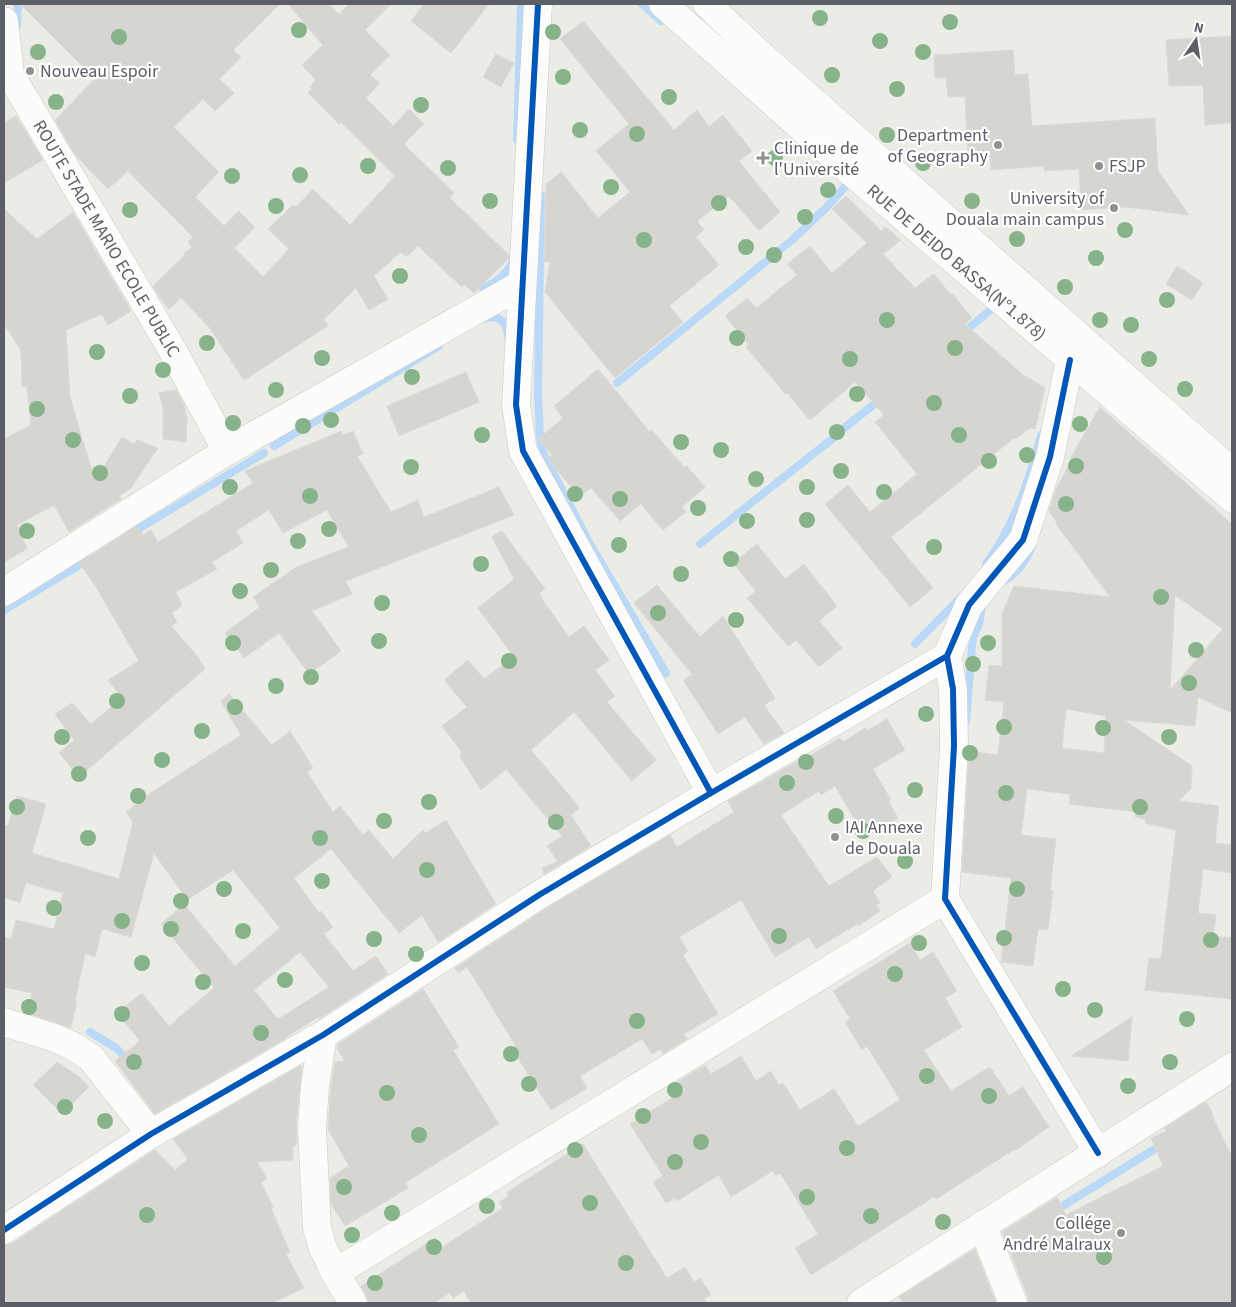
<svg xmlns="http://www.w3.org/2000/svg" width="1236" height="1307" viewBox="0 0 1236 1307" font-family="'Source Sans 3',sans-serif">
  <rect width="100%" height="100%" fill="#ecece7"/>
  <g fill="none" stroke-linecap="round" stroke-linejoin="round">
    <path stroke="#bad9f8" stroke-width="8" d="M 642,4 L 661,21
      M 17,26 L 18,4
      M 517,140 L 521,4
      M 541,195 L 538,395 L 540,437 L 544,455 L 589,542 L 666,673
      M 483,288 C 496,282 510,273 513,259
      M 483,319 C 497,314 508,321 508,337
      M 963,333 L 994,307
      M 617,383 L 791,241 L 827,207 L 849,182
      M 843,429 L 882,398
      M 274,446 L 439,346
      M 774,485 L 841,432
      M 130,534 L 264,453
      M 700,544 L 770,488
      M 986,564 C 1013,527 1030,479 1041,435
      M 1000,583 C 1016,575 1025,564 1032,546
      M 4,610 L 88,560
      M 915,644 L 961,597
      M 966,722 L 972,647 L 973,637 L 979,624 L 982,606
      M 90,1032 L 116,1048 L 129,1061
      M 1056,1210 L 1163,1144"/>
  </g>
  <path fill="#d6d5d2" stroke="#dbdad6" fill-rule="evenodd" d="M 20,4 L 280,4 L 233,50 L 241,57 L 219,79 L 234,93 L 215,111 L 203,99 L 174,127 L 219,172 L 195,197 L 224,226 L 239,211 L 255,227 L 234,248 L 263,277 L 289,249 L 268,229 L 293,205 L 296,207 L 313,189 L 350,225 L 395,176 L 341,122 L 339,124 L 308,93 L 312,89 L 310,87 L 316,80 L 302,65 L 323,45 L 288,4 L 329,4 L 339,14 L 349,4 L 391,4 L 365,30 L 390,55 L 370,75 L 380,83 L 366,98 L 393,126 L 409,109 L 424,124 L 404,144 L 454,193 L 450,198 L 509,255 L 508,259 L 474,293 L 464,284 L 462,287 L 418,246 L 406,257 L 401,252 L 374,276 L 388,299 L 369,310 L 356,288 L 324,319 L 328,326 L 244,380 L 209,327 L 181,298 L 169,309 L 160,298 L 153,286 L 185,255 L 184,254 L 192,247 L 188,242 L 193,237 L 128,171 L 108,189 L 76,156 L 55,120 L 95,79 Z
    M 424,4 L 489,4 L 451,53 L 411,21 Z
    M 583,21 L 674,130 L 697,110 L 709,127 L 723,115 L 752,151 L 739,161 L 780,212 L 759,231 L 729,196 L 697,221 L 704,230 L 696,237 L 719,265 L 669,306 L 683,322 L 615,378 L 545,292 L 550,262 L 544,262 L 546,184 L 561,172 L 598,218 L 630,192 L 596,151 L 629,124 L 560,39 Z
    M 1232,36 L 1232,123 L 1205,125 L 1203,85 L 1169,86 L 1166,40 Z
    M 1013,50 L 1015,75 L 1028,74 L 1032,126 L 1155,118 L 1158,171 L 1189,215 L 1126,207 L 1081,210 L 1079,169 L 1044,171 L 1044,166 L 991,170 L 990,155 L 968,157 L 965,96 L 948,97 L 946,78 L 935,78 L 934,55 Z
    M 496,54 L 514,63 L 501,87 L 483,77 Z
    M 16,116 L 43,160 L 4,183 L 4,123 Z
    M 846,196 L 881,231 L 885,227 L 901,240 L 883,254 L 915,288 L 934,274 L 950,294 L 952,293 L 972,318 L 965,324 L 1022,374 L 1045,388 L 1035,429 L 1030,428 L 1016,439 L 1014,438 L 891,537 L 933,588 L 910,607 L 825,504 L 848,485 L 870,512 L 917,474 L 875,422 L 884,415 L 855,382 L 810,420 L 787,393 L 785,394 L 746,347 L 749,345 L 725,316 L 747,298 L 756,308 L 797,275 L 787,264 L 810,246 L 832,273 L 867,243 L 832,209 Z
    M 4,209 L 37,239 L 73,212 L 131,311 L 108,325 L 102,314 L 66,330 L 70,397 L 95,481 L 122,437 L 134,444 L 137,440 L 158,448 L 131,488 L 119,496 L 121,499 L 69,532 L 54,505 L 17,525 L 27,549 L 4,562 L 4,439 L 31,425 L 27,387 L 22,387 L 21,350 L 4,324 Z
    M 1177,266 L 1203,283 L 1192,300 L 1166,284 Z
    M 598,369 L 650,432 L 652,430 L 684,467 L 686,465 L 705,487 L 682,507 L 686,512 L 663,530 L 641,504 L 620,521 L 591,488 L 580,497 L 554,467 L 548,458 L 552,455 L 538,439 L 563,418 L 554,406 Z
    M 466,372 L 479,402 L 399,436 L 387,406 Z
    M 176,390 L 184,404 L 187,418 L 186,442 L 163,439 L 163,408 L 159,393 Z
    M 1100,407 L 1232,524 L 1232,713 L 1198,697 L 1195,726 L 1124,720 L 1192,766 L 1191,789 L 1178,801 L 1219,806 L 1215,843 L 1232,845 L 1232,873 L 1203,869 L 1198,913 L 1216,915 L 1213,936 L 1232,938 L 1232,999 L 1145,990 L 1149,958 L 1161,959 L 1176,830 L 1145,823 L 1146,819 L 1135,817 L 1136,812 L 1069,804 L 1070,794 L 1027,789 L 1021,835 L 1056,839 L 1050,891 L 1053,891 L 1048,930 L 1038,929 L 1033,966 L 1001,962 L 1011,878 L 962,872 L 969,751 L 998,755 L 1004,702 L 985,700 L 989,665 L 1002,666 L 1002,614 L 1014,586 L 1110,597 L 1056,524 L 1057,523 L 1049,511 L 1055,492 L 1071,460 L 1070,459 ZM 1175,595 L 1223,629 L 1170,690 ZM 1066,709 L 1106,716 L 1104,753 L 1062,748 Z
    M 341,431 L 343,435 L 353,431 L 363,454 L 357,456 L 391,512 L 418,500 L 424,517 L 499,487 L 514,515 L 346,581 L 352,594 L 312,611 L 341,651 L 309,674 L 279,633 L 244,658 L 225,633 L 260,607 L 253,597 L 296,567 L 349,547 L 327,510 L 283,533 L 269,510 L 236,531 L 243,543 L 212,562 L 217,569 L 176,592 L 182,605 L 172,613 L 177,622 L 171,626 L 198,657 L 205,669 L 79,777 L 59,753 L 74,740 L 55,714 L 72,703 L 91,724 L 122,698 L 108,680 L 139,661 L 93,582 L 79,563 L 137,526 L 143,535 L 151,530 L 158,542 L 253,483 L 245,471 Z
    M 502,531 L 545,589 L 539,593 L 542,597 L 541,598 L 569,637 L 584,626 L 609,660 L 595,670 L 615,696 L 607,702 L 656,760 L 632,781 L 574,712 L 531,750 L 580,808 L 571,815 L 591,846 L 544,874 L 542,868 L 558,862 L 547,846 L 562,836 L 506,769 L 481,790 L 459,755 L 462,752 L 442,726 L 467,707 L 444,680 L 468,660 L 484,679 L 514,657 L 478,608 L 514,579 L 492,537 Z
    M 757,544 L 785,579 L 804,564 L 837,606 L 819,621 L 842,648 L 819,667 L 796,640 L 788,646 L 747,598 L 756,591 L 733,563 Z
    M 657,585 L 700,637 L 723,616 L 775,698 L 764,705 L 784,733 L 764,744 L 745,717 L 718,734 L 683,680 L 692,674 L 634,603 Z
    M 229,694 L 272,745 L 290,731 L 313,768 L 307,772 L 333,812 L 340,806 L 363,835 L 369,830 L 393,859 L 423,830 L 425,833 L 446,820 L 496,904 L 438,942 L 422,915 L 399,933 L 331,849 L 294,878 L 319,913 L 321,911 L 333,927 L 324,934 L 353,971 L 376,956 L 388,974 L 319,1019 L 318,1017 L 285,1038 L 285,1039 L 155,1114 L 115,1061 L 140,1041 L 117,1013 L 142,993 L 169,1026 L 214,988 L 161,924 L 184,904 L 235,966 L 280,928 L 233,870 L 187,900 L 154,853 L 131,937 L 102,929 L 95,957 L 85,954 L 75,1001 L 77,1001 L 71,1028 L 27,1013 L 32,993 L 4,987 L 4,937 L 11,939 L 16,920 L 54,929 L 63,893 L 26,883 L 20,903 L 4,897 L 4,825 L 8,826 L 17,796 L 46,804 L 32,853 L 119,879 L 133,822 L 126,812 L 152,792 L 241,735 L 221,701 ZM 300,952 L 329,987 L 278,1019 L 254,990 Z
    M 887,719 L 905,750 L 873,769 L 891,800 L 889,802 L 898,818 L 865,837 L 835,786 L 821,795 L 819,791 L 781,815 L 829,886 L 877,857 L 892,877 L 873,891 L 880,903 L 876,905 L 880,911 L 858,926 L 857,924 L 816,949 L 809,937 L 775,957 L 741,900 L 679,937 L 688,951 L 683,955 L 718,1014 L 684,1034 L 687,1039 L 663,1054 L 660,1049 L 652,1054 L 642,1039 L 580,1076 L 587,1088 L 551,1110 L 512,1049 L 516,1046 L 467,967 L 458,973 L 455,968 L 547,908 L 670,835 L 677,847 L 734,812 L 728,801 L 801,759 L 802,760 L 840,738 L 843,742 L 865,728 L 867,731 Z
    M 910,943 L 920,960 L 933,952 L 957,991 L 945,998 L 962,1027 L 924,1050 L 951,1091 L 990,1067 L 1009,1096 L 1023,1087 L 1049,1127 L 1016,1150 L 1015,1149 L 936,1199 L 934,1197 L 811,1275 L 795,1248 L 818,1234 L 780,1173 L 776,1176 L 773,1171 L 731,1197 L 719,1175 L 677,1201 L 675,1198 L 666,1203 L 653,1182 L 663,1176 L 630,1124 L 685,1090 L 679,1081 L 705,1065 L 711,1074 L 741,1056 L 756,1081 L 771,1071 L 779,1085 L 783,1083 L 800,1110 L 834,1089 L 858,1126 L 900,1100 L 867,1046 L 862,1050 L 845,1022 L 850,1019 L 833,991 Z
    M 423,989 L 459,1047 L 453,1050 L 499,1124 L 405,1183 L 408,1188 L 345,1226 L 331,1204 L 330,1178 L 349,1166 L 328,1129 L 331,1087 L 335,1062 L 345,1061 L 337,1048 L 338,1044 Z
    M 1132,1017 L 1128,1061 L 1071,1056 Z
    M 57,1062 L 77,1075 L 89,1087 L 62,1114 L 33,1085 Z
    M 302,1065 L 296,1128 L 297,1144 L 293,1147 L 293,1160 L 257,1162 L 267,1179 L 261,1182 L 273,1207 L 271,1208 L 290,1252 L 286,1254 L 304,1288 L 272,1303 L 4,1303 L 4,1245 L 13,1243 L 155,1150 L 175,1170 L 188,1159 L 173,1139 Z
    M 1206,1102 L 1213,1114 L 1212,1115 L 1232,1157 L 1232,1303 L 1028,1303 L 1028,1297 L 1002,1232 L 1057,1197 L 1066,1215 L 1163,1166 L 1151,1138 L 1166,1131 L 1165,1128 Z
    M 583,1144 L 667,1278 L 685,1267 L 694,1282 L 700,1278 L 711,1294 L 704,1299 L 707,1303 L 471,1303 L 464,1291 L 453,1298 L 450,1293 L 434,1303 L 369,1303 L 366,1295 L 361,1286 L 435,1238 L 441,1248 L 503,1208 L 499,1202 L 509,1196 L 507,1192 Z
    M 975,1249 L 996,1303 L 903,1303 L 899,1297 Z"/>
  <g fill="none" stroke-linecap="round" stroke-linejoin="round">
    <g stroke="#c8c9c7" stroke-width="29">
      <path id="minor" d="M 538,4 L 516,405 L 523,451 L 711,793
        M 1070,360 L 1050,457 L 1023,540 L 969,605 L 947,656 L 953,689 L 954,746 L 945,899 L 1098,1153
        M 227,451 L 522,284
        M 4,1022 L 55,1038 L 73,1046 L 91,1058 L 151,1134
        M 323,1035 L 315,1085 L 312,1129 L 317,1227 L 322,1246 L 335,1273 L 353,1303
        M 982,1225 L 1013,1303
        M 4,1230 L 151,1134 L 323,1035 L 539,895 L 711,793 L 947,656
        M 335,1273 L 945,899"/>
    </g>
    <g stroke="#c8c9c7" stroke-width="29">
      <g id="tertiary">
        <path id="s1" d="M 4,21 L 10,74 L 173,351 L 227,451 L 4,592"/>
        <path d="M 861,1303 L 1232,1067"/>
      </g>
    </g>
    <g stroke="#c9c9c8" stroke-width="29">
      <g id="secondary">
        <path id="s2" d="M 663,4 L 857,177 L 1232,498"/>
        <path d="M 707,4 L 754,49 L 1232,472"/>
      </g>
    </g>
    <use href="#minor" stroke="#fcfcfb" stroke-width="28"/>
    <use href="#tertiary" stroke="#fcfcfb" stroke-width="28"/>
    <use href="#secondary" stroke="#fcfcfb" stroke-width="28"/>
    <g stroke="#fff" stroke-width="9">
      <path id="cycleway" d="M 538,4 L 516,405 L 523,451 L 711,793
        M 1070,360 L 1050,457 L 1023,540 L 969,605 L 947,656 L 953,689 L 954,746 L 945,899 L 1098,1153
        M 4,1230 L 151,1134 L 323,1035 L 539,895 L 711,793 L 947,656"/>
    </g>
    <use href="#cycleway" stroke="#0057b8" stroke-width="6"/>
  </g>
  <g fill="#87b38a">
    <circle cx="820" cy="18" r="8"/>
    <circle cx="950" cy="22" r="8"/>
    <circle cx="299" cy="30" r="8"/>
    <circle cx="553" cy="32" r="8"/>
    <circle cx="119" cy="37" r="8"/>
    <circle cx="880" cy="41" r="8"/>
    <circle cx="38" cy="52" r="8"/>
    <circle cx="923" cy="52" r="8"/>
    <circle cx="832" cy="75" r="8"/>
    <circle cx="563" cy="77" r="8"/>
    <circle cx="897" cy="89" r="8"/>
    <circle cx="669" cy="97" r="8"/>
    <circle cx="56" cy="102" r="8"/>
    <circle cx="421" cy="105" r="8"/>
    <circle cx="580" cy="130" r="8"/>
    <circle cx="637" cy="134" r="8"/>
    <circle cx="887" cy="135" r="8"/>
    <circle cx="775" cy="158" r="8"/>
    <circle cx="923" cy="163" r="8"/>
    <circle cx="368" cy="166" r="8"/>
    <circle cx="448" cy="168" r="8"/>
    <circle cx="300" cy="175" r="8"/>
    <circle cx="232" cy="176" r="8"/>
    <circle cx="611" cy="187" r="8"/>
    <circle cx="828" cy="190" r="8"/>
    <circle cx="490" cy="201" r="8"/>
    <circle cx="972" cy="201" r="8"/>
    <circle cx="719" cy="203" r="8"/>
    <circle cx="276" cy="206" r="8"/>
    <circle cx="130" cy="210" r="8"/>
    <circle cx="805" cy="217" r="8"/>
    <circle cx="1125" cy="230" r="8"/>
    <circle cx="1017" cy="239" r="8"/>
    <circle cx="644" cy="240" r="8"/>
    <circle cx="746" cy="247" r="8"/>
    <circle cx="774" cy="255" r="8"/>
    <circle cx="1096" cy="258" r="8"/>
    <circle cx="400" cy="276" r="8"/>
    <circle cx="1065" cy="287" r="8"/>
    <circle cx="1167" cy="300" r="8"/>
    <circle cx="887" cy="320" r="8"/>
    <circle cx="1100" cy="320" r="8"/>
    <circle cx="1131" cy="325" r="8"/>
    <circle cx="737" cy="338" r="8"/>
    <circle cx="207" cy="343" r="8"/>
    <circle cx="955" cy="348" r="8"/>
    <circle cx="97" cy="352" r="8"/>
    <circle cx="322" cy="358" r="8"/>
    <circle cx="850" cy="359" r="8"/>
    <circle cx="1149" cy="359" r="8"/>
    <circle cx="163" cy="370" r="8"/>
    <circle cx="412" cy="377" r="8"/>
    <circle cx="1185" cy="389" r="8"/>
    <circle cx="276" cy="390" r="8"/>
    <circle cx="857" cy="394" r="8"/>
    <circle cx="130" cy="396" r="8"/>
    <circle cx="934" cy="403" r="8"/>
    <circle cx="37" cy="409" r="8"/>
    <circle cx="331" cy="420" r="8"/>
    <circle cx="233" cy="423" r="8"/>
    <circle cx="1080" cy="424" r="8"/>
    <circle cx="303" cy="426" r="8"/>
    <circle cx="837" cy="432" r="8"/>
    <circle cx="482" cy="435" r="8"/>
    <circle cx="959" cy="435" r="8"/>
    <circle cx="73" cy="440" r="8"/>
    <circle cx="681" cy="442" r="8"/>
    <circle cx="721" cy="450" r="8"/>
    <circle cx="1027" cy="455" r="8"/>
    <circle cx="989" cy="461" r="8"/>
    <circle cx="1076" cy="466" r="8"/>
    <circle cx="411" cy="467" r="8"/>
    <circle cx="841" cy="471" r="8"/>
    <circle cx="100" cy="473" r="8"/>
    <circle cx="756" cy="479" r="8"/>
    <circle cx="230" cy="487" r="8"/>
    <circle cx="807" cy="487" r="8"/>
    <circle cx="884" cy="492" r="8"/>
    <circle cx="575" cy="494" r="8"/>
    <circle cx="310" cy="496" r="8"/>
    <circle cx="620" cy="499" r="8"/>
    <circle cx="1066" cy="504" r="8"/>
    <circle cx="698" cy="508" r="8"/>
    <circle cx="807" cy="520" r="8"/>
    <circle cx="747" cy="521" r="8"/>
    <circle cx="329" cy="529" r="8"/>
    <circle cx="27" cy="531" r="8"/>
    <circle cx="298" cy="541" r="8"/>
    <circle cx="619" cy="545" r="8"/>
    <circle cx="934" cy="547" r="8"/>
    <circle cx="731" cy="559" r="8"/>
    <circle cx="481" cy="564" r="8"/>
    <circle cx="271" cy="570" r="8"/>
    <circle cx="681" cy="574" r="8"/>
    <circle cx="240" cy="591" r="8"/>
    <circle cx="1161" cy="597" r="8"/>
    <circle cx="382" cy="603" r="8"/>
    <circle cx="658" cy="613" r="8"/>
    <circle cx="736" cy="620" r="8"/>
    <circle cx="379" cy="641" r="8"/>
    <circle cx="233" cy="643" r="8"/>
    <circle cx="988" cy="643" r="8"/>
    <circle cx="1196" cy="650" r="8"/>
    <circle cx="509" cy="661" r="8"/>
    <circle cx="973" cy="664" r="8"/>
    <circle cx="311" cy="677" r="8"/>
    <circle cx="1189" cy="683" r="8"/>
    <circle cx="276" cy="686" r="8"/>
    <circle cx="117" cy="701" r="8"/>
    <circle cx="235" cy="707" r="8"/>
    <circle cx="926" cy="714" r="8"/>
    <circle cx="1004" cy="727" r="8"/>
    <circle cx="1103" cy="728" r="8"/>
    <circle cx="202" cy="731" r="8"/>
    <circle cx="62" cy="737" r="8"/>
    <circle cx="1169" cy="737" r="8"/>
    <circle cx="970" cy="753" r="8"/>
    <circle cx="162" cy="760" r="8"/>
    <circle cx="806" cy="762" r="8"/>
    <circle cx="79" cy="774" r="8"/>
    <circle cx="787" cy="783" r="8"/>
    <circle cx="915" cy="790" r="8"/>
    <circle cx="1006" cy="793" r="8"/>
    <circle cx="138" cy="796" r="8"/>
    <circle cx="429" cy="802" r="8"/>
    <circle cx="17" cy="807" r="8"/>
    <circle cx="1140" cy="807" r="8"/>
    <circle cx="836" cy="816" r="8"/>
    <circle cx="384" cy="821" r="8"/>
    <circle cx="556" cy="822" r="8"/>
    <circle cx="863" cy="831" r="8"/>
    <circle cx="88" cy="838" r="8"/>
    <circle cx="320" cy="838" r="8"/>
    <circle cx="905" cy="861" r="8"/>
    <circle cx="427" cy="870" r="8"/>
    <circle cx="322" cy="881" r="8"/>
    <circle cx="224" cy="889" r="8"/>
    <circle cx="1017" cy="889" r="8"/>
    <circle cx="181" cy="901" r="8"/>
    <circle cx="54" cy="908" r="8"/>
    <circle cx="122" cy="921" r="8"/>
    <circle cx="171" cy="929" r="8"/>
    <circle cx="243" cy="931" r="8"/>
    <circle cx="779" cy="936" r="8"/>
    <circle cx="1004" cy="938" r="8"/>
    <circle cx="374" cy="939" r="8"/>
    <circle cx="1211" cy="940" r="8"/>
    <circle cx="919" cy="943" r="8"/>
    <circle cx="416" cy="954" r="8"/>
    <circle cx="142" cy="963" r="8"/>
    <circle cx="895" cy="974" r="8"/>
    <circle cx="285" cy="980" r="8"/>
    <circle cx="203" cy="982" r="8"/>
    <circle cx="1063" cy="989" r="8"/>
    <circle cx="29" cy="1007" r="8"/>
    <circle cx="1095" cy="1010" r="8"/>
    <circle cx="122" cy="1014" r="8"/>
    <circle cx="1187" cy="1019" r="8"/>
    <circle cx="637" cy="1021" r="8"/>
    <circle cx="261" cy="1033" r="8"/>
    <circle cx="511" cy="1054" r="8"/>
    <circle cx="134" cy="1062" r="8"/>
    <circle cx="1170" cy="1062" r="8"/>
    <circle cx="927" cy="1076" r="8"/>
    <circle cx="529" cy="1084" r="8"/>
    <circle cx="1128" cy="1086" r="8"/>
    <circle cx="675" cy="1090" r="8"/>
    <circle cx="387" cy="1093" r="8"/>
    <circle cx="989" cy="1096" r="8"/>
    <circle cx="65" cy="1107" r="8"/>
    <circle cx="643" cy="1116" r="8"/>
    <circle cx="105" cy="1121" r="8"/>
    <circle cx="419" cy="1135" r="8"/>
    <circle cx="701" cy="1142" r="8"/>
    <circle cx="847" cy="1148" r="8"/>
    <circle cx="575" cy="1150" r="8"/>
    <circle cx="675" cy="1162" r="8"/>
    <circle cx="344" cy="1187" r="8"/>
    <circle cx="807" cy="1197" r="8"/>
    <circle cx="590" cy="1203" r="8"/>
    <circle cx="487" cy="1206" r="8"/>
    <circle cx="392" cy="1213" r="8"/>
    <circle cx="147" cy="1215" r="8"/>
    <circle cx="871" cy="1216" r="8"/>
    <circle cx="943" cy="1222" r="8"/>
    <circle cx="352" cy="1235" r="8"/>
    <circle cx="434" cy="1247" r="8"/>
    <circle cx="1104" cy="1257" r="8"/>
    <circle cx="626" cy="1263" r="8"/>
    <circle cx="375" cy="1283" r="8"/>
  </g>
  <g fill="#8e9092" stroke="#fff" stroke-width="2">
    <circle cx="30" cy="71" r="5"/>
    <circle cx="998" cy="145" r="5"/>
    <path d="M760.5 150.5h5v5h5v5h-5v5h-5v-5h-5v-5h5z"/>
    <circle cx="1099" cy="166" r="5"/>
    <circle cx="1114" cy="208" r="5"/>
    <circle cx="835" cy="837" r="5"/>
    <circle cx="1121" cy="1233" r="5"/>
  </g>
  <g text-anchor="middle" stroke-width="4.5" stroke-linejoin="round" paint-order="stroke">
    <g font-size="18" fill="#5c5f65" stroke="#fff" text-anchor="start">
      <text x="40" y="77">Nouveau Espoir</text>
      <text x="988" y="141" text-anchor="end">Department<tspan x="988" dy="21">of Geography</tspan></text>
      <text x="774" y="154">Clinique de<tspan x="774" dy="21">l'Université</tspan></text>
      <text x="1109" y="172">FSJP</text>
      <text x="1104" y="204" text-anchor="end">University of<tspan x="1104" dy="21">Douala main campus</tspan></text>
      <text x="845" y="833">IAI Annexe<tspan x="845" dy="21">de Douala</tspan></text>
      <text x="1111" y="1229" text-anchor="end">Collége<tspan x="1111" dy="21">André Malraux</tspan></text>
    </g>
    <g font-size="18" fill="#5c5f65" stroke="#fff">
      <text dy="6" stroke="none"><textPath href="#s1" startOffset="244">ROUTE STADE MARIO ECOLE PUBLIC</textPath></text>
      <text dy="6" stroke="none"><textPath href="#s2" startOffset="391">RUE DE DEIDO BASSA(N°1.878)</textPath></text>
    </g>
  </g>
  <rect width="1236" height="1307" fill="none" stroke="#5c5f65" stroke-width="10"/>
  <g transform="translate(1196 40) rotate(13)" stroke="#ffffff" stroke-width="4" paint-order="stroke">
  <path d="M0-4L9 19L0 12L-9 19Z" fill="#5c5f65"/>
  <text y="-8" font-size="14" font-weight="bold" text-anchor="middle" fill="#5c5f65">N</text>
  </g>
</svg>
